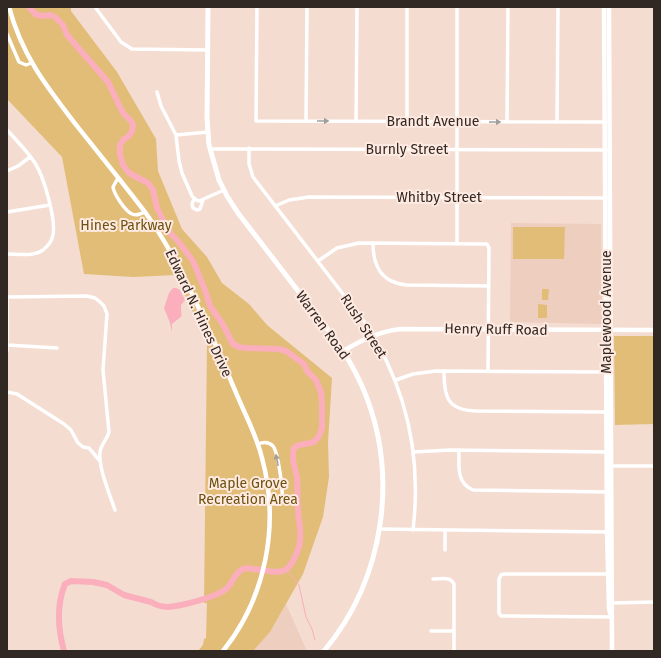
<svg xmlns="http://www.w3.org/2000/svg" width="661" height="658" viewBox="0 0 661 658" font-family="'Fira Sans',sans-serif">
  <rect width="100%" height="100%" fill="#f4dcd1"/>
  <path fill="#eecebf" d="M 511,223 L 601,224 L 602,324 L 510,322 Z
    M 286,604 L 307,651 L 253,651 L 270,632 Z"/>
  <path fill="#e2bd77" d="M 7,7 L 71,7 L 71,11 L 117,72 L 156,139 L 158,171 L 182,229 L 207,257 L 222,283 L 249,304 L 267,325 L 332,378 L 328,442 L 329,477 L 323,517 L 303,574 L 270,632 L 253,651 L 198,651 L 203,645 L 204,639 L 206,638 L 207,603 L 204,603 L 207,344 L 176,275 L 133,277 L 84,274 L 62,157 L 7,99 Z
    M 513,227 L 565,227 L 564,259 L 513,259 Z
    M 542,289 L 549,289 L 548,300 L 542,300 Z
    M 538,304 L 547,305 L 547,318 L 538,318 Z
    M 614,336 L 654,336 L 654,424 L 615,425 Z"/>
  <path fill="#fbaebb" d="M 173,288 L 176,288 L 180,290 L 185,300 L 181,305 C 181,321 185,313 172,324 L 172,332 L 170,323 L 164,308 L 169,293 Z"/>
  <g fill="none" stroke-linecap="round" stroke-linejoin="round">
    <path stroke="#fbaebb" stroke-width="1" d="M 287,570 L 299,585 L 306,617 L 312,629 L 315,640"/>
    <path stroke="#fbaebb" stroke-width="6" d="M 29,7 L 35,14 L 42,16 L 50,15 L 55,17 L 63,25 L 67,35 L 108,82 L 123,113 L 131,121 L 133,125 L 132,131 L 129,136 L 124,139 L 120,145 L 120,155 L 123,165 L 129,173 L 148,183 L 153,190 L 157,208 L 167,228 L 171,234 L 178,241 L 193,261 L 205,290 L 210,306 L 222,323 L 233,344 L 239,347 L 246,348 L 279,349 L 286,351 L 304,364 L 307,371 L 316,380 L 321,392 L 322,403 L 322,428 L 319,436 L 315,441 L 311,443 L 299,445 L 294,448 C 291,462 295,465 297,478 C 298,488 297,498 298,508 C 298,522 303,533 299,547 C 288,579 281,572 253,569 C 249,568 244,568 241,570 C 234,575 232,584 226,589 C 217,597 181,606 168,607 C 162,607 156,605 151,602 L 124,595 L 107,585 L 93,582 L 71,581 L 65,584 C 56,606 58,629 64,651"/>
    <path stroke="#fff" stroke-width="3.5" d="M 95,7 L 121,42 L 132,49 L 207,50
      M 257,7 L 256,121 L 606,122
      M 7,34 L 19,62 L 26,65 L 31,63
      M 157,92 L 161,106 L 176,135 L 179,161 L 182,173 L 192,196 L 196,200 L 199,201 L 224,190
      M 306,121 L 307,7
      M 356,121 L 357,7
      M 407,121 L 407,7
      M 507,122 L 508,7
      M 557,122 L 558,7
      M 7,130 C 17,141 27,151 35,163 C 44,177 56,219 53,235 C 52,241 48,246 43,250 C 33,257 18,254 7,254
      M 176,135 L 208,132
      M 249,148 L 249,164 L 253,177 L 363,320 C 406,384 422,454 413,530
      M 210,149 L 607,150
      M 7,171 L 18,166 L 30,157
      M 118,178 L 113,187 C 114,194 125,211 132,214 C 137,216 140,214 145,212
      M 194,199 L 192,204 L 193,208 L 197,210 L 200,209 L 203,200
      M 275,206 L 289,200 L 309,197 L 607,198
      M 7,212 L 50,205
      M 373,243 C 373,266 381,283 407,285 L 489,286
      M 457,243 L 457,7
      M 318,261 L 337,248 L 359,243 L 487,244 L 489,248 L 488,371
      M 7,297 L 87,296 L 95,298 L 100,302 L 104,306 L 107,314 L 103,370 L 109,432 C 107,440 101,444 100,452 C 98,467 110,495 115,510
      M 7,345 L 57,348
      M 7,351 L 7,297
      M 444,371 C 444,397 447,410 476,411 L 608,412
      M 396,380 L 413,374 L 436,371 L 611,372
      M 7,392 L 17,394 L 64,424 L 71,430 L 78,443 L 83,447 L 89,448 L 100,461
      M 258,444 C 263,442 269,442 273,446 C 278,452 283,489 282,497 L 278,503 L 270,504
      M 459,450 C 459,466 456,483 473,490 L 608,492
      M 414,452 L 450,450 L 609,452
      M 611,466 L 654,466
      M 379,529 L 609,532
      M 445,550 L 445,530
      M 609,574 L 504,574 L 501,575 L 499,579 L 499,613 L 501,616 L 611,617
      M 433,579 C 440,579 450,576 454,584 L 454,651
      M 612,603 L 654,602
      M 431,631 L 454,631"/>
    <path stroke="#fff" stroke-width="4.5" d="M 9,7 C 22,56 47,87 77,126 C 100,155 123,183 145,212 C 176,255 196,302 218,350 C 227,371 235,391 244,411 C 251,426 258,442 262,458 C 280,524 266,598 223,651
      M 604,7 L 607,532 L 609,608 L 610,613
      M 609,7 L 612,651
      M 343,351 C 362,340 380,331 401,329 L 654,330"/>
    <path stroke="#fff" stroke-width="5" d="M 208,7 L 207,119 L 209,145 L 219,180 L 227,196 L 238,213 L 329,331 C 342,348 353,366 362,386 C 400,473 385,578 324,651"/>
  </g>
  <defs><path id="oneway-solid" d="M-6-.8H1V-3.2L6.5 0L1 3.2V.8H-6Z"/></defs>
  <g fill="#a29e9c">
    <use href="#oneway-solid" transform="translate(323 121)"/>
    <use href="#oneway-solid" transform="translate(495 122)"/>
    <use href="#oneway-solid" transform="translate(277 460) rotate(-101)"/>
  </g>
  <g text-anchor="middle" stroke-width="4" stroke-linejoin="round" paint-order="stroke">
    <g font-size="14" fill="#312723" stroke="#feeae1">
      <text x="433" y="126">Brandt Avenue</text>
      <text x="407" y="154">Burnly Street</text>
      <text x="439" y="202">Whitby Street</text>
      <text transform="translate(606 312) rotate(-90)" y="5">Maplewood Avenue</text>
      <text transform="translate(199 313) rotate(65)" y="5">Edward N. Hines Drive</text>
      <text transform="translate(323 325) rotate(54)" y="5">Warren Road</text>
      <text transform="translate(364 326) rotate(57)" y="5">Rush Street</text>
      <text transform="translate(496 329) rotate(1)" y="5">Henry Ruff Road</text>
    </g>
    <g font-size="14" fill="#6d510f" stroke="#feeae1">
      <text x="126" y="230">Hines Parkway</text>
      <text x="248" y="488">Maple Grove<tspan x="248" dy="16">Recreation Area</tspan></text>
    </g>
  </g>
  <rect width="661" height="658" fill="none" stroke="#312723" stroke-width="16"/>
</svg>
